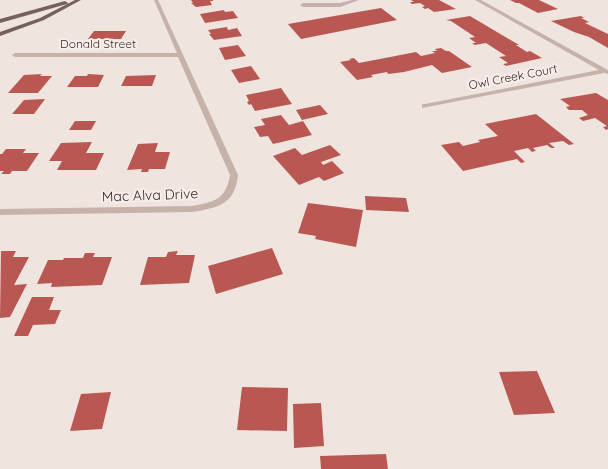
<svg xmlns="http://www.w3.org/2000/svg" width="608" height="469" viewBox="0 0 608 469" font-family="Quicksand,sans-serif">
  <rect width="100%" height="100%" fill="#f0e4de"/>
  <path fill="#b95852" d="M 191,0 L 213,0 L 213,1 L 210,1 L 212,5 L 196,7 L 191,3 L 193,3 Z
    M 411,0 L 439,0 L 456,9 L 434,12 L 428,8 L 425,9 L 422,7 L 425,6 L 420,3 L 412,4 L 410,2 L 414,2 Z
    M 510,0 L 539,0 L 558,9 L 538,13 L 519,3 L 516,3 Z
    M 381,8 L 397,20 L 301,39 L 288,24 Z
    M 224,10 L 225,12 L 233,11 L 238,18 L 205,23 L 200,14 Z
    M 470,16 L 519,45 L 516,45 L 527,52 L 530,51 L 542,58 L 506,66 L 503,64 L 508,63 L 499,57 L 506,56 L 486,43 L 475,45 L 472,43 L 476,43 L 469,38 L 475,37 L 451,21 L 446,20 Z
    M 581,16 L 584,18 L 581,18 L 589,22 L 585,23 L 608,34 L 608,48 L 589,37 L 574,32 L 551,21 Z
    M 227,27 L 228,30 L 237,28 L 242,36 L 214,40 L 209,34 L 211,34 L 208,30 Z
    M 94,31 L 126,31 L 121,39 L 88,39 Z
    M 238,45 L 246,56 L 225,60 L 219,48 Z
    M 441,48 L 446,51 L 449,51 L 472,67 L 442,73 L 432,65 L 404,72 L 388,74 L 387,72 L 371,75 L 373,77 L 357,80 L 340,62 L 351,60 L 349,59 L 354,58 L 359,63 L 416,52 L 421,56 L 435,53 L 432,51 L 437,51 L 435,49 Z
    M 251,66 L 260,79 L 239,83 L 231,70 Z
    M 42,74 L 40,76 L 52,76 L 38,93 L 8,93 L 24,75 Z
    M 88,74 L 104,75 L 98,87 L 67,87 L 75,76 L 87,76 Z
    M 156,75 L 152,86 L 121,86 L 126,76 Z
    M 281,88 L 292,104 L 255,111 L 251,104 L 249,105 L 247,102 L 249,101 L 246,95 Z
    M 596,93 L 608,100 L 608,129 L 606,130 L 603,127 L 607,126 L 595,118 L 583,121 L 579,118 L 588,115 L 582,110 L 569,110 L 566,107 L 570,106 L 560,99 Z
    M 45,99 L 34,114 L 12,114 L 24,100 Z
    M 320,105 L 328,114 L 302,120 L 296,110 Z
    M 536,114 L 574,144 L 569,145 L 563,141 L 549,143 L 555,148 L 551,148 L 547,145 L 533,148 L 536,151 L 535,151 L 532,152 L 528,148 L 514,151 L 525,162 L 521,163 L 517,159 L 463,171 L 441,145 L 459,142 L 463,146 L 480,142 L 478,140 L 498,136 L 485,124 Z
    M 281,115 L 289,125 L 303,121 L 312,135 L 273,144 L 268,136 L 260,137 L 254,127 L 265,125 L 261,119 Z
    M 75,121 L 96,121 L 91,130 L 69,130 Z
    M 92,142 L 86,153 L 104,153 L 96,170 L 57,170 L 62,161 L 49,161 L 61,143 Z
    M 158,143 L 155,152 L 170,152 L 165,169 L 149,169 L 148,172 L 141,172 L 142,169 L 127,170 L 138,144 Z
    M 330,145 L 341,155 L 321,162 L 323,165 L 332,161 L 344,173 L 324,181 L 319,177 L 299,185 L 273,156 L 295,148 L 302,155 Z
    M 6,149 L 26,149 L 23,153 L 39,153 L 27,171 L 12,171 L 10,174 L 1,174 L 4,171 L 0,171 L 0,154 L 2,154 Z
    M 365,196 L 406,198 L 409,212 L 366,210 Z
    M 308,203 L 363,210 L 356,247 L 315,239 L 316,236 L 298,233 Z
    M 272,248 L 283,274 L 216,294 L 208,266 Z
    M 1,251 L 16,251 L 13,257 L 29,257 L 14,285 L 27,284 L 10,317 L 0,318 Z
    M 178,251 L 176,255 L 195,255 L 189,283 L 140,285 L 148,257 L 166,257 L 168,252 Z
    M 85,253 L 95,253 L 93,257 L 112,257 L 102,285 L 51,287 L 52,283 L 37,284 L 48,260 L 63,260 L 64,258 L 83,258 Z
    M 32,297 L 54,297 L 49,310 L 61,310 L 55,324 L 33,325 L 28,336 L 14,336 Z
    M 537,371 L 555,413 L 514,415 L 499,372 Z
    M 242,387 L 288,388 L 287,431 L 237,430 Z
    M 111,392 L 102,429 L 70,431 L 81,394 Z
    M 321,403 L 324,446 L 294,448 L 293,404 Z
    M 386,454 L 388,469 L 321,469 L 320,456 Z"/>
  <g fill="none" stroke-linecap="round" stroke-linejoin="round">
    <path fill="#c6b2ab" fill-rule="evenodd" d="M 154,0 L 158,0 L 238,175 C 235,204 218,208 192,212 L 0,215 L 0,209 L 192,206 C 214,202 226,200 230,175 L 178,57 L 15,57 L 12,55 L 15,53 L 177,53 Z
      M 352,0 L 359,0 L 340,7 L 303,7 L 300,5 L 303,3 L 340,3 Z
      M 475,0 L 481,0 L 608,70 L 608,74 L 604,73 L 422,108 L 422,104 L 425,104 L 599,70 Z"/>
    <path fill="#75605c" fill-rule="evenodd" d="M 75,0 L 81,0 L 44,20 L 0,36 L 0,32 L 40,18 Z
      M 65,1 L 68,3 L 67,4 L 0,23 L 0,19 Z"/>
  </g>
  <g text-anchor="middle" stroke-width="4" stroke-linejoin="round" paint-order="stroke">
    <g font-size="12" fill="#352b29" stroke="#f8efea">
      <text x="98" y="48">Donald Street</text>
      <text transform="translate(513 77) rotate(-11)" y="4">Owl Creek Court</text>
    </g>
    <g font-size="14" fill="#352b29" stroke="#f8efea">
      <text transform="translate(150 195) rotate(-2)" y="5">Mac Alva Drive</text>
    </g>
  </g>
</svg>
